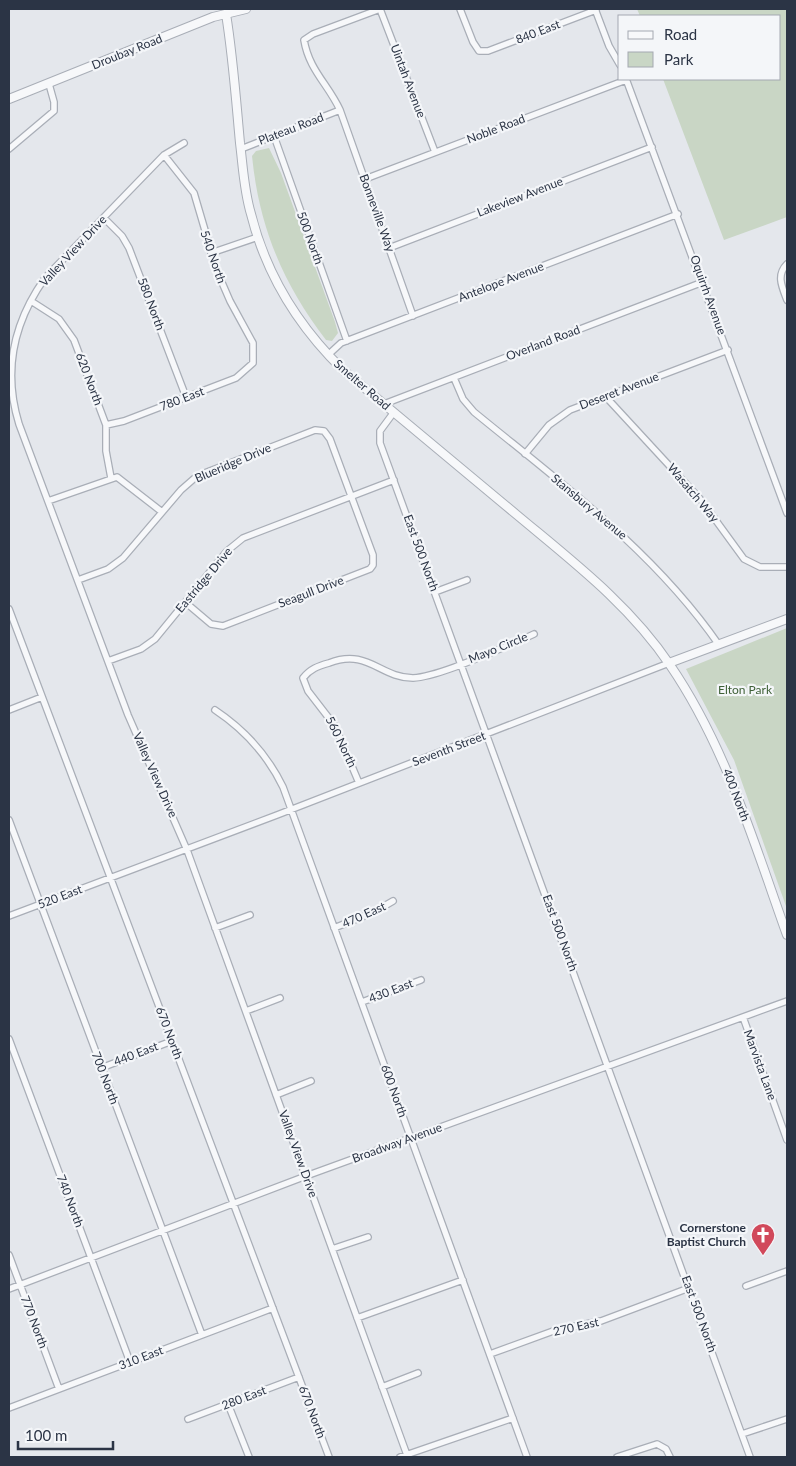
<svg xmlns="http://www.w3.org/2000/svg" width="796" height="1466" viewBox="0 0 796 1466" font-family="Lato,sans-serif">
  <rect width="100%" height="100%" fill="#e4e7ec"/>
  <path fill="#c9d6c5" d="M 637,9 L 787,9 L 787,217 L 724,240 L 663,79 L 780,79 L 780,16 L 640,16 Z
    M 269,148 L 281,173 L 335,322 L 338,333 L 332,341 L 326,340 C 283,284 259,227 252,156 L 256,151 Z
    M 787,628 L 787,909 L 734,760 L 686,669 Z"/>
  <g fill="none" stroke-linecap="round" stroke-linejoin="round">
    <g stroke="#a9aeb7" stroke-width="8">
      <path id="minor" d="M 460,9 L 473,42 L 479,51 L 488,51 L 596,10
        M 595,9 L 609,46 L 620,65
        M 626,79 L 787,513
        M 274,136 L 347,341
        M 184,143 L 164,155 L 45,278 C 13,323 3,372 19,424 L 128,715 L 187,850 L 407,1455
        M 9,149 L 54,111 L 54,102 L 49,84
        M 241,149 L 340,110
        M 365,179 L 626,80
        M 104,218 L 122,236 L 129,248 L 186,397
        M 389,248 L 652,147
        M 211,253 L 258,237
        M 787,264 C 776,275 782,287 787,300
        M 31,301 L 59,319 L 74,340 L 106,425 L 106,451 L 111,478
        M 413,316 L 340,110 C 328,84 309,70 304,40 L 313,34 L 380,9 L 435,152
        M 328,355 L 341,343 L 678,214
        M 454,378 L 463,399 L 474,412 C 562,484 654,551 719,645
        M 606,397 L 701,500 L 744,559 L 760,567 L 787,567
        M 384,404 L 703,282
        M 394,412 L 380,431 L 380,443 L 750,1457
        M 106,425 L 124,421 L 236,378 L 253,363 L 253,343 L 230,301 L 217,271 L 194,193 L 164,155
        M 525,454 L 549,425 L 570,410 L 728,350
        M 48,501 L 117,477 L 162,512
        M 78,580 L 108,569 L 123,558 L 181,490 L 197,476 L 315,430 L 324,431 L 330,439 L 373,555 L 373,565 L 370,569 L 223,626 L 211,624 L 185,602
        M 435,592 L 467,580
        M 9,609 L 329,1457
        M 108,661 L 141,649 L 155,639 L 227,551 L 243,538 L 394,480
        M 9,710 L 42,697
        M 215,710 C 245,730 267,754 283,787 L 527,1457
        M 359,783 L 335,726 L 308,691 L 303,678 C 310,669 318,666 329,663 C 368,648 380,678 413,678 C 438,677 494,651 519,641 L 534,634
        M 9,820 L 202,1335
        M 9,916 L 277,815 L 669,663
        M 215,928 L 250,915
        M 334,928 L 374,912 L 393,901
        M 362,1002 L 421,980
        M 246,1011 L 280,998
        M 743,1017 L 787,1140
        M 9,1039 L 130,1362
        M 101,1068 L 172,1041
        M 276,1095 L 311,1081
        M 332,1249 L 368,1237
        M 9,1255 L 59,1389
        M 746,1286 L 787,1271
        M 9,1289 L 306,1176 L 787,1001
        M 357,1318 L 463,1280
        M 490,1354 L 556,1330 L 601,1321 L 689,1288
        M 382,1387 L 418,1373
        M 228,1404 L 249,1457
        M 9,1408 L 273,1308
        M 188,1419 L 299,1377
        M 742,1434 L 787,1419
        M 400,1457 L 513,1418
        M 617,1457 L 657,1444 L 666,1449 L 670,1457"/>
    </g>
    <g stroke="#a9aeb7" stroke-width="10">
      <path id="tertiary" d="M 226,14 C 233,57 236,100 240,143 C 243,167 244,191 251,214 C 266,274 299,327 343,370 C 401,418 459,466 517,515 C 572,561 630,605 670,665 C 726,747 754,843 787,935
        M 9,99 L 213,17 L 246,9
        M 669,663 L 787,619"/>
    </g>
    <use href="#minor" stroke="#f7f8fa" stroke-width="5.5"/>
    <use href="#tertiary" stroke="#f7f8fa" stroke-width="8"/>
  </g>
  <defs>
    <g id="church-pin" transform="scale(1.25)"><path d="M0 17L-7.5 6A9.5 9.5 0 1 1 7.5 6Z" fill="#d1495b" stroke="#f4f6f9"/><path d="M-1.2-6h2.4v3.5h3.3v2.4h-3.3V6h-2.4V-.1h-3.3v-2.4h3.3Z" fill="#fff"/></g>
  </defs>
  <g fill-rule="evenodd">
    <use href="#church-pin" x="763" y="1235"/>
  </g>
  <g text-anchor="middle" stroke-width="4.5" stroke-linejoin="round" paint-order="stroke">
    <g font-size="12" fill="#2b3445" stroke="#f4f6f9">
      <text transform="translate(538 32) rotate(-21)" y="4">840 East</text>
      <text transform="translate(127 52) rotate(-22)" y="4">Droubay Road</text>
      <text transform="translate(408 81) rotate(69)" y="4">Uintah Avenue</text>
      <text transform="translate(291 129) rotate(-21)" y="4">Plateau Road</text>
      <text transform="translate(496 129) rotate(-21)" y="4">Noble Road</text>
      <text transform="translate(520 197) rotate(-21)" y="4">Lakeview Avenue</text>
      <text transform="translate(377 213) rotate(70)" y="4">Bonneville Way</text>
      <text transform="translate(310 238) rotate(70)" y="4">500 North</text>
      <text transform="translate(73 251) rotate(-47)" y="4">Valley View Drive</text>
      <text transform="translate(213 257) rotate(71)" y="4">540 North</text>
      <text transform="translate(501 282) rotate(-21)" y="4">Antelope Avenue</text>
      <text transform="translate(708 295) rotate(70)" y="4">Oquirrh Avenue</text>
      <text transform="translate(151 304) rotate(69)" y="4">580 North</text>
      <text transform="translate(543 343) rotate(-21)" y="4">Overland Road</text>
      <text transform="translate(89 379) rotate(69)" y="4">620 North</text>
      <text transform="translate(362 385) rotate(41)" y="4">Smelter Road</text>
      <text transform="translate(619 391) rotate(-21)" y="4">Deseret Avenue</text>
      <text transform="translate(182 399) rotate(-21)" y="4">780 East</text>
      <text transform="translate(233 463) rotate(-23)" y="4">Blueridge Drive</text>
      <text transform="translate(693 493) rotate(50)" y="4">Wasatch Way</text>
      <text transform="translate(589 507) rotate(40)" y="4">Stansbury Avenue</text>
      <text transform="translate(421 553) rotate(70)" y="4">East 500 North</text>
      <text transform="translate(204 580) rotate(-50)" y="4">Eastridge Drive</text>
      <text transform="translate(311 592) rotate(-21)" y="4">Seagull Drive</text>
      <text transform="translate(498 648) rotate(-22)" y="4">Mayo Circle</text>
      <text transform="translate(341 742) rotate(64)" y="4">560 North</text>
      <text transform="translate(449 749) rotate(-21)" y="4">Seventh Street</text>
      <text transform="translate(155 775) rotate(66)" y="4">Valley View Drive</text>
      <text transform="translate(736 795) rotate(69)" y="4">400 North</text>
      <text transform="translate(60 897) rotate(-21)" y="4">520 East</text>
      <text transform="translate(364 915) rotate(-24)" y="4">470 East</text>
      <text transform="translate(560 933) rotate(70)" y="4">East 500 North</text>
      <text transform="translate(391 991) rotate(-21)" y="4">430 East</text>
      <text transform="translate(169 1033) rotate(69)" y="4">670 North</text>
      <text transform="translate(136 1054) rotate(-21)" y="4">440 East</text>
      <text transform="translate(760 1065) rotate(70)" y="4">Marvista Lane</text>
      <text transform="translate(105 1078) rotate(69)" y="4">700 North</text>
      <text transform="translate(394 1091) rotate(70)" y="4">600 North</text>
      <text transform="translate(397 1143) rotate(-20)" y="4">Broadway Avenue</text>
      <text transform="translate(298 1154) rotate(70)" y="4">Valley View Drive</text>
      <text transform="translate(70 1201) rotate(69)" y="4">740 North</text>
      <text transform="translate(699 1314) rotate(70)" y="4">East 500 North</text>
      <text transform="translate(34 1322) rotate(69)" y="4">770 North</text>
      <text transform="translate(576 1327) rotate(-13)" y="4">270 East</text>
      <text transform="translate(141 1358) rotate(-21)" y="4">310 East</text>
      <text transform="translate(244 1398) rotate(-21)" y="4">280 East</text>
      <text transform="translate(312 1412) rotate(69)" y="4">670 North</text>
    </g>
    <g font-size="12" fill="#3f6138" stroke="#f4f6f9">
      <text x="745" y="694">Elton Park</text>
    </g>
    <g font-size="12" font-weight="bold" fill="#2b3445" stroke="#f4f6f9" text-anchor="end">
      <text x="746" y="1232">Cornerstone<tspan x="746" dy="14">Baptist Church</tspan></text>
    </g>
  </g>
  <rect width="796" height="1466" fill="none" stroke="#2b3445" stroke-width="20"/>
  <rect x="618" y="15" width="162" height="65" fill="#f4f6f9" stroke="#a4a8b1"/>
  <rect x="628" y="31" width="25" height="8" fill="#f7f8fa" stroke="#a4a8b1"/>
  <text x="664" y="40" font-size="15" fill="#2b3445">Road</text>
  <rect x="628" y="52" width="25" height="15" fill="#c9d6c5" stroke="#a4a8b1"/>
  <text x="664" y="65" font-size="15" fill="#2b3445">Park</text>
  <path d="M18 1441v8h95v-8" fill="none" stroke="#2b3445" stroke-width="2.5"/>
  <text x="25" y="1441" font-size="15" fill="#2b3445" stroke="#f4f6f9" stroke-width="4" paint-order="stroke">100 m</text>
</svg>
